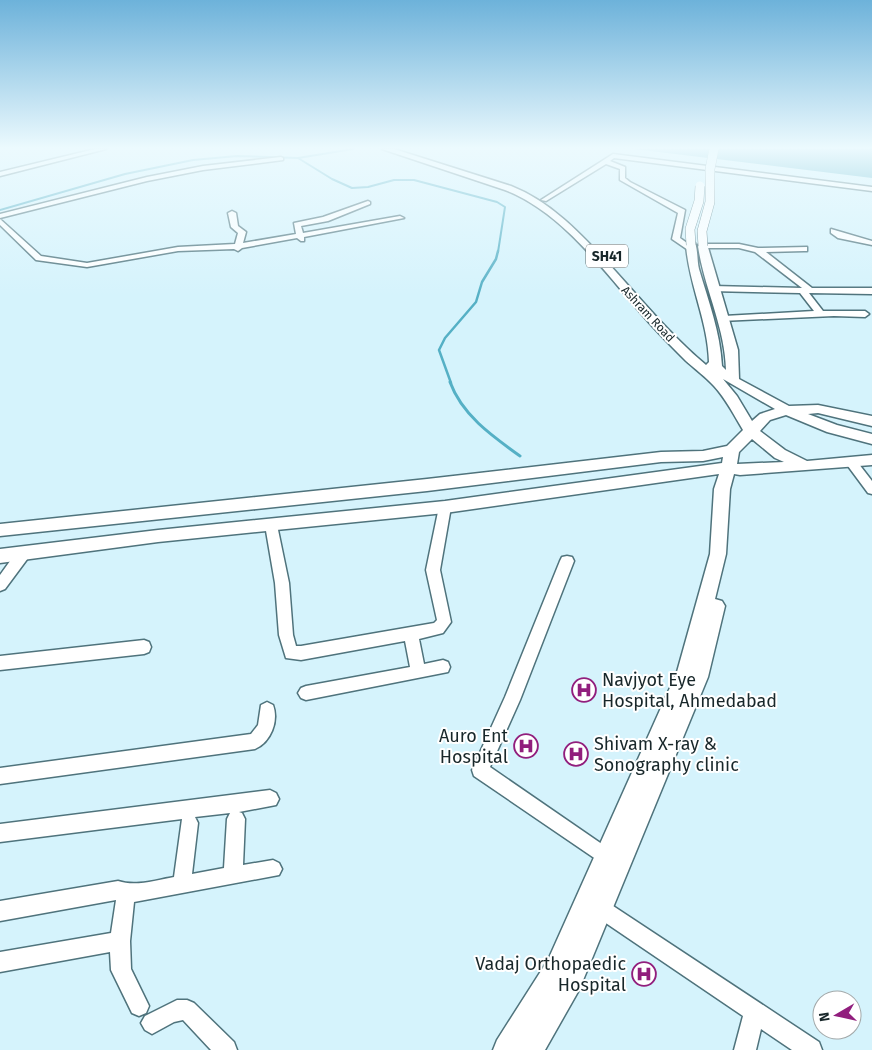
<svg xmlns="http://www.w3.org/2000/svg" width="872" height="1050" viewBox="0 0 872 1050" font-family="'Fira Sans',sans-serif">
  <rect width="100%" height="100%" fill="#d5f3fc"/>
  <path fill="#55b0c5" d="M 634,149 L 872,149 L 872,178 Z"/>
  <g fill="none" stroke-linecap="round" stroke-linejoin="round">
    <path stroke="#55b0c5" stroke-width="2" d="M 298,158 L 332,179 L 352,188 L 368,187 L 394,180 L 414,180 L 497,202 L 505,207 L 498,252
      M 0,210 L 125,174 L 193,160 L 237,156 L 298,158 L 353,149"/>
    <path stroke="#55b0c5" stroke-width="2.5" d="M 451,383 L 439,350 L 445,338 L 476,302 L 482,282 L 496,259 L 498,251"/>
    <path stroke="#55b0c5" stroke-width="3" d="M 450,382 C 462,415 492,436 520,456"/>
    <g stroke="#4f737c" stroke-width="3">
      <path id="minor" d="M 95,149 L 106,149 L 0,176 L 0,172 Z
        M 613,154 L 872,187 L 872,191 L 614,158 L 610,161 L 625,167 L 625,178 L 630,182 L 685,210 L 680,238 L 694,248 L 695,250 L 691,252 L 672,239 L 678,213 L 620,180 L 620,169 L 606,164 L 546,201 L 541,200 Z
        M 281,157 L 283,158 L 283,160 L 203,170 L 147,181 L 0,218 L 0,214 L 147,177 L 203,166 Z
        M 368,201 L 370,202 L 370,204 L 328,221 L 301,226 L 303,233 L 400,216 L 404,218 L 304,237 L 304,241 L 301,241 L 297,238 L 242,248 L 238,251 L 234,249 L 178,251 L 87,267 L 36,260 L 0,225 L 0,219 L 41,256 L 87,263 L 178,247 L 235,244 L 238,233 L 231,227 L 228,213 L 232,211 L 236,213 L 238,226 L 246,232 L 243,243 L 296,234 L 294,223 L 323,217 Z
        M 831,229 L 872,241 L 872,245 L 838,238 L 831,233 Z
        M 700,244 L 739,244 L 758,248 L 807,247 L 807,251 L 804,251 L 766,252 L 812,288 L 872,288 L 872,294 L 809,293 L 823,311 L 865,311 L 869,314 L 865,317 L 834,316 L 721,321 L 720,319 L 724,316 L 814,311 L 800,293 L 710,291 L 709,289 L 713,286 L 802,288 L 755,252 L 739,248 L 700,248 Z
        M 851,458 L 855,459 L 872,481 L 872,494 L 868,493 L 845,462 Z
        M 445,502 L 449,504 L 451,507 L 440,570 L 451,622 L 443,633 L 419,639 L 424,664 L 443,660 L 448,662 L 450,667 L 448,672 L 306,700 L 301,698 L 298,693 L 301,688 L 306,686 L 410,667 L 405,641 L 301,660 L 286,658 L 279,635 L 275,583 L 265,525 L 267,522 L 275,522 L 277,525 L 289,583 L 293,635 L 296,646 L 301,646 L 434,623 L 437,620 L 426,570 L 439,507 L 441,504 Z
        M 23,549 L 28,550 L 29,554 L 28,558 L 5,589 L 0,591 L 0,575 L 18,550 Z
        M 567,556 L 572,557 L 574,561 L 520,700 L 490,767 L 612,851 L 615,857 L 612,863 L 606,866 L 474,776 L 472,770 L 505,697 L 560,561 L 562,557 Z
        M 144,640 L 149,642 L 151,647 L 149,652 L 144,654 L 0,670 L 0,656 Z
        M 267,702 L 273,705 C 279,721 271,742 255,749 L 0,784 L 0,768 L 251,734 L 258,725 L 261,705 Z
        M 270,790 L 276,793 L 279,799 L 276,805 L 239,812 L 242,813 L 245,819 L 243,865 L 273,860 L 279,863 L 282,869 L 279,875 L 134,902 L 130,941 L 131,969 L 149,1006 L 146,1013 L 139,1016 L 132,1013 L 111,970 L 110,952 L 0,972 L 0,952 L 111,933 L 116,900 L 0,921 L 0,901 L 118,881 C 136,887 156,880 174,877 L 182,819 L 0,842 L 0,824 ZM 230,813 L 227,819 L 224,868 L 192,874 L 198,823 L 195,817 Z
        M 601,898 L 819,1042 L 822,1050 L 792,1050 L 761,1029 L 756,1050 L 734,1050 L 743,1016 L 594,915 L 591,908 L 594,901 Z
        M 177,1000 L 187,1000 L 194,1003 L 234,1042 L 237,1050 L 211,1050 L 183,1020 L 174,1022 L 152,1034 L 145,1030 L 141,1023 L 145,1016 Z"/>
    </g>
    <g stroke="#4f737c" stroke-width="3">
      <path id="major" d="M 382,149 L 394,149 L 511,186 C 551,202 579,232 608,263 C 640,298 670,335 706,365 L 709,362 C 708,321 689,285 686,245 L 691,242 L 695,243 C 698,251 697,261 699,269 C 709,303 720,331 722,366 L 726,370 C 725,327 704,288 698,246 L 699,244 L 707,244 L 738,350 L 739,379 L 789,406 L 818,405 L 872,416 L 872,426 L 818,413 L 808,414 L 837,425 L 872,434 L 872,444 L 827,432 L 786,415 L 770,420 L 760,431 L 785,450 L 807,461 L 872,455 L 872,465 L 740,475 L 734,474 L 730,489 L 726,554 L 715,599 L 722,601 L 725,606 L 708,677 L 579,990 L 545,1050 L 493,1050 L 497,1040 L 548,960 L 677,672 L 710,554 L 714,489 L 719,474 L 445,513 L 158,542 L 0,563 L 0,549 L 158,530 L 445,501 L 722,463 L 723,457 L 703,461 L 661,462 L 427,491 L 0,536 L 0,524 L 427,479 L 661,452 L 703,451 L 727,446 L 743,430 C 734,415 726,399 714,386 C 706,377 695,369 686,361 C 675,350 664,339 654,328 C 610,280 567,214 505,190 ZM 723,379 L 775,409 L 760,414 L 752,421 L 737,396 ZM 752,439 L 775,458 L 784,462 L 737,464 L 739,452 Z"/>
    </g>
    <use href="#minor" fill="#fff" fill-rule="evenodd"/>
    <use href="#major" fill="#fff" fill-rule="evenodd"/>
    <g stroke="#4f737c" stroke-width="10" stroke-linecap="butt">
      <path id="major-bridge" d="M 691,245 L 690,229 L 699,201 L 700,186
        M 703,246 L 702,231 L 710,202 L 710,169 L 714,149"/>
    </g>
    <use href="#major-bridge" stroke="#fff" stroke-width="9"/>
  </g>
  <linearGradient id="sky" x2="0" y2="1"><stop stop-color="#6db2da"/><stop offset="0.5" stop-color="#ecfafe"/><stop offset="1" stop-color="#ecfafe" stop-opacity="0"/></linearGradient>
  <rect width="872" height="296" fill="url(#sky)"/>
  <defs>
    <g id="hospital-ring" transform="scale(1.25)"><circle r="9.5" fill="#fff" stroke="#911e7d" stroke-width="1.5"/><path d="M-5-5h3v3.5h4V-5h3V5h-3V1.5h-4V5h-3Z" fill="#911e7d"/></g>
  </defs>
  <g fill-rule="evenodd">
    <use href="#hospital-ring" x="584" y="690"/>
    <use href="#hospital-ring" x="526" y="746"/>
    <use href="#hospital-ring" x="576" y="754"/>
    <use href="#hospital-ring" x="644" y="974"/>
  </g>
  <g text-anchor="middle" stroke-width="4" stroke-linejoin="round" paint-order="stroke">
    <g font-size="12" fill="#18272a" stroke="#fff">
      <text transform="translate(648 314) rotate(47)" y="4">Ashram Road</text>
    </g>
    <rect fill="#fff" stroke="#5d686a" stroke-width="1" x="586" y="244.5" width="42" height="23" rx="4"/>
    <g font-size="14" font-weight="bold" fill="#18272a">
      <text x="607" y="261">SH41</text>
    </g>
    <g font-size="18" fill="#18272a" stroke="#fff" text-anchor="start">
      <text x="602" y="686">Navjyot Eye<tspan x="602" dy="21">Hospital, Ahmedabad</tspan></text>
      <text x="508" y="742" text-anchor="end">Auro Ent<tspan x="508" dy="21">Hospital</tspan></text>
      <text x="594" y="750">Shivam X-ray &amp;<tspan x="594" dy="21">Sonography clinic</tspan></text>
      <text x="626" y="970" text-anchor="end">Vadaj Orthopaedic<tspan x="626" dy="21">Hospital</tspan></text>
    </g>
  </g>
  <g transform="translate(837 1015) rotate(261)"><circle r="24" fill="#ffffff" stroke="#a3a9aa"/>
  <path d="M0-4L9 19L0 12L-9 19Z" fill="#911e7d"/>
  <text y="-8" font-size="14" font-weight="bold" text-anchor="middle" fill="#18272a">N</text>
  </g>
</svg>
